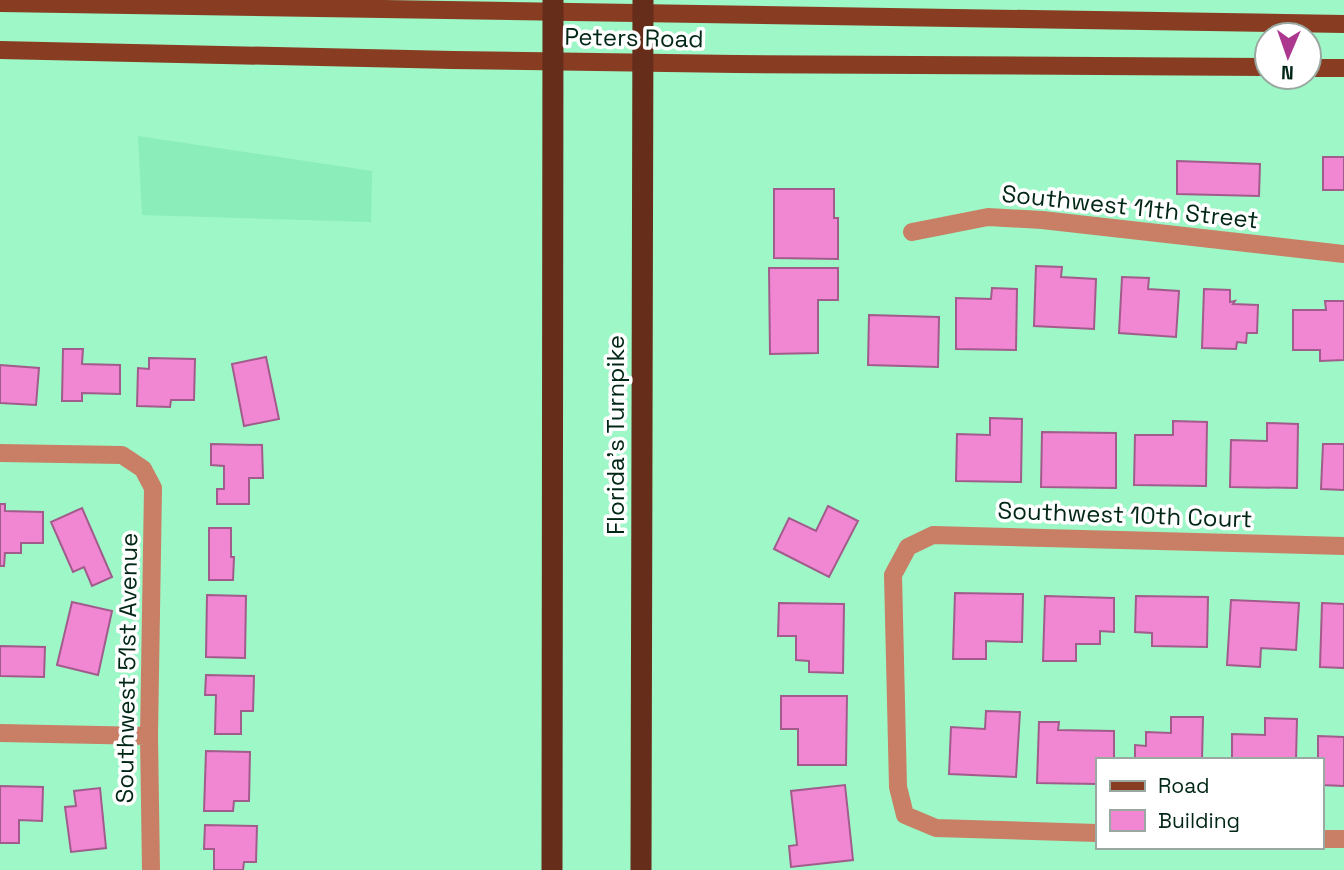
<svg xmlns="http://www.w3.org/2000/svg" width="1344" height="870" viewBox="0 0 1344 870" font-family="'Space Grotesk',sans-serif">
  <rect width="100%" height="100%" fill="#9ef7c6"/>
  <path fill="#8bedb9" d="M 138,136 L 372,171 L 371,222 L 142,215 Z"/>
  <path fill="#f186d2" stroke="#a15c8c" stroke-width="2" d="M 1323,157 L 1344,157 L 1344,190 L 1323,190 Z
    M 1177,161 L 1260,164 L 1259,196 L 1177,194 Z
    M 774,189 L 834,189 L 834,218 L 838,218 L 838,259 L 774,258 Z
    M 1036,266 L 1062,267 L 1061,277 L 1096,279 L 1094,329 L 1034,326 Z
    M 769,268 L 838,268 L 838,300 L 818,300 L 818,353 L 770,354 Z
    M 1122,277 L 1149,278 L 1148,289 L 1179,291 L 1176,337 L 1119,333 Z
    M 992,288 L 1017,289 L 1016,350 L 956,349 L 956,298 L 991,299 Z
    M 1204,289 L 1230,290 L 1230,302 L 1235,301 L 1233,304 L 1258,305 L 1257,333 L 1247,333 L 1246,343 L 1237,342 L 1236,349 L 1202,348 Z
    M 1325,301 L 1344,301 L 1344,360 L 1320,361 L 1320,350 L 1293,350 L 1293,310 L 1326,310 Z
    M 869,315 L 939,317 L 938,367 L 868,365 Z
    M 63,349 L 83,349 L 82,364 L 120,365 L 120,394 L 82,393 L 82,401 L 62,401 Z
    M 266,357 L 279,419 L 244,426 L 232,364 Z
    M 149,358 L 195,359 L 194,400 L 171,400 L 170,407 L 137,406 L 138,368 L 149,369 Z
    M 0,365 L 39,368 L 36,405 L 0,403 Z
    M 990,418 L 1022,419 L 1021,482 L 956,481 L 957,434 L 990,435 Z
    M 1173,421 L 1207,422 L 1206,486 L 1134,485 L 1135,435 L 1173,435 Z
    M 1267,423 L 1298,424 L 1297,488 L 1230,487 L 1231,440 L 1267,441 Z
    M 1042,432 L 1116,433 L 1116,488 L 1041,487 Z
    M 211,444 L 262,445 L 263,478 L 249,478 L 249,504 L 217,504 L 217,489 L 224,489 L 224,466 L 211,465 Z
    M 1323,444 L 1344,444 L 1344,490 L 1321,489 Z
    M 0,504 L 5,504 L 5,511 L 43,512 L 43,543 L 21,543 L 21,553 L 5,553 L 4,566 L 0,566 Z
    M 828,506 L 858,521 L 829,577 L 774,549 L 789,518 L 816,531 Z
    M 82,508 L 112,577 L 92,586 L 84,567 L 73,572 L 51,522 Z
    M 209,528 L 231,528 L 231,557 L 234,557 L 233,580 L 209,580 Z
    M 955,593 L 1023,594 L 1022,642 L 986,641 L 986,659 L 953,659 Z
    M 207,595 L 246,596 L 245,658 L 206,657 Z
    M 1045,596 L 1114,598 L 1114,632 L 1100,631 L 1100,644 L 1076,644 L 1076,661 L 1043,661 Z
    M 1136,596 L 1208,597 L 1207,647 L 1152,646 L 1152,633 L 1135,632 Z
    M 1231,600 L 1299,603 L 1296,650 L 1261,648 L 1260,667 L 1227,665 Z
    M 72,602 L 112,611 L 98,675 L 57,665 Z
    M 779,603 L 844,604 L 843,673 L 809,672 L 809,661 L 796,660 L 796,636 L 778,636 Z
    M 1322,603 L 1344,604 L 1344,668 L 1320,667 Z
    M 0,646 L 45,647 L 44,677 L 0,676 Z
    M 206,675 L 254,676 L 253,711 L 241,711 L 241,734 L 215,734 L 216,695 L 205,695 Z
    M 781,696 L 847,696 L 846,765 L 798,765 L 798,729 L 781,729 Z
    M 986,711 L 1020,712 L 1016,777 L 949,774 L 951,727 L 985,729 Z
    M 1171,717 L 1203,717 L 1202,760 L 1135,760 L 1135,745 L 1146,746 L 1146,732 L 1171,733 Z
    M 1265,718 L 1297,719 L 1296,760 L 1232,760 L 1232,734 L 1265,735 Z
    M 1039,722 L 1059,722 L 1058,730 L 1114,731 L 1114,760 L 1097,760 L 1097,784 L 1037,783 Z
    M 1318,736 L 1344,737 L 1344,786 L 1321,785 L 1321,760 L 1318,760 Z
    M 206,751 L 250,752 L 249,801 L 234,801 L 233,811 L 204,811 Z
    M 845,785 L 853,860 L 791,867 L 789,846 L 797,845 L 791,791 Z
    M 0,786 L 43,787 L 42,821 L 19,820 L 19,843 L 0,843 Z
    M 100,788 L 106,848 L 71,852 L 65,807 L 76,806 L 74,791 Z
    M 205,825 L 257,826 L 256,862 L 244,862 L 243,870 L 214,870 L 214,849 L 204,849 Z"/>
  <g fill="none" stroke-linecap="round" stroke-linejoin="round">
    <path stroke="#c87f66" stroke-width="18" d="M 912,232 L 988,217 L 1042,220 L 1344,254
      M 0,453 L 122,455 L 143,469 L 153,488 L 149,736 L 151,870
      M 0,733 L 149,736
      M 1097,833 L 936,828 L 905,815 L 898,787 L 893,575 L 908,547 L 933,535 L 1344,546
      M 1321,839 L 1344,839"/>
    <path stroke="#883c22" stroke-width="18" d="M 0,3 L 1344,24
      M 0,50 L 453,60 L 737,64 L 1267,67
      M 1309,68 L 1344,68"/>
    <path stroke="#652d1a" stroke-width="21" d="M 552,870 L 553,0
      M 641,870 L 643,0"/>
  </g>
  <g text-anchor="middle" stroke-width="7" stroke-linejoin="round" paint-order="stroke">
    <g font-size="24" fill="#002615" stroke="#fff">
      <text transform="translate(634 38) rotate(1)" y="8">Peters Road</text>
      <text transform="translate(1130 207) rotate(6)" y="8">Southwest 11th Street</text>
      <text transform="translate(616 435) rotate(-90)" y="8">Florida's Turnpike</text>
      <text transform="translate(1125 515) rotate(2)" y="8">Southwest 10th Court</text>
      <text transform="translate(127 668) rotate(-89)" y="8">Southwest 51st Avenue</text>
    </g>
  </g>
  <rect x="1096" y="758" width="228" height="91" fill="#ffffff" stroke="#99a8a1" stroke-width="2"/>
  <rect x="1110" y="781" width="35" height="10" fill="#883c22" stroke="#99a8a1" stroke-width="2"/>
  <text x="1158" y="793" font-size="21" fill="#002615">Road</text>
  <rect x="1110" y="810" width="35" height="21" fill="#f186d2" stroke="#99a8a1" stroke-width="2"/>
  <text x="1158" y="828" font-size="21" fill="#002615">Building</text>
  <g transform="translate(1288 56) rotate(182)"><circle r="33" fill="#ffffff" stroke="#99a8a1" stroke-width="2"/>
  <path d="M0-5L12 26L0 18L-12 26Z" fill="#ac378f"/>
  <text y="-10" font-size="19" font-weight="bold" text-anchor="middle" fill="#002615">N</text>
  </g>
</svg>
